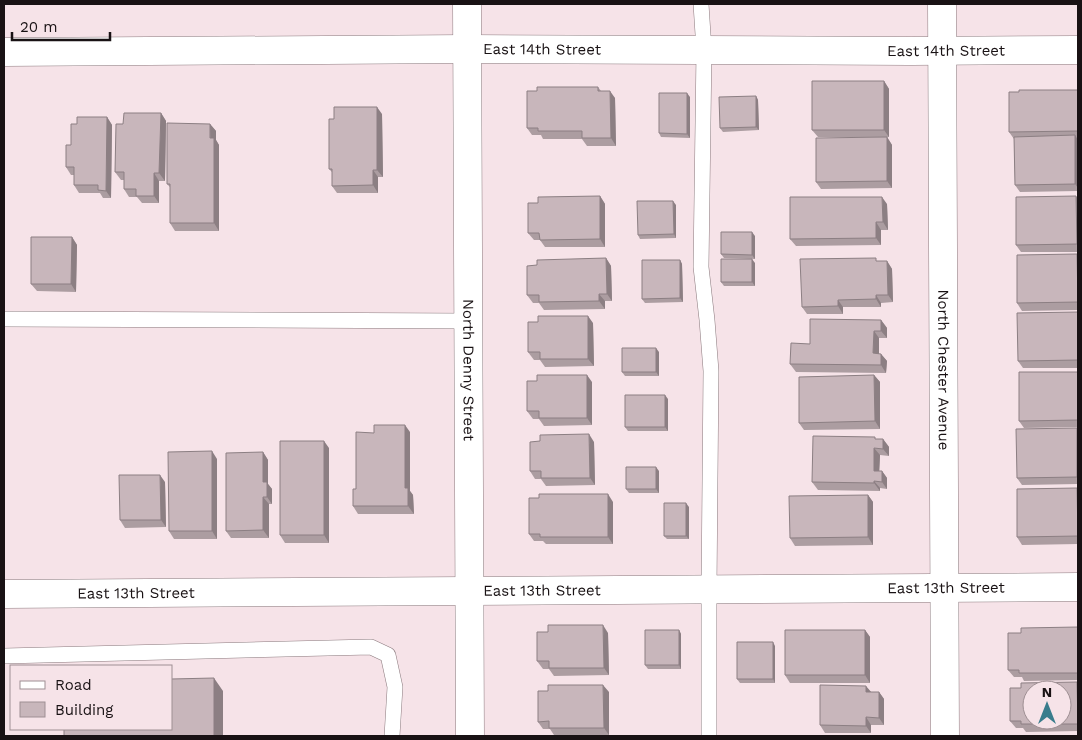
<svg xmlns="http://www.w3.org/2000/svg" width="1082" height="740" viewBox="0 0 1082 740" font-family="'Work Sans',sans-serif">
  <rect width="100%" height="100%" fill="#f6e3e8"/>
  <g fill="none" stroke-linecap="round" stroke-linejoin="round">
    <g stroke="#8b7a7e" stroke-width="16">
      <path id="lane" d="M 701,4 L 704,50 L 701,267 L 707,320 L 711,371 L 709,589 L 709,736
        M 4,319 L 468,321
        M 4,656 L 371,647 L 388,655 L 395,687 L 392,736"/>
    </g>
    <g stroke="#8b7a7e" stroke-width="29">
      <g id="street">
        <path id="s1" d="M 467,4 L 470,736"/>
        <path id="s2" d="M 942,4 L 945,736"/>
        <path id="s3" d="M 4,52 L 467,49 L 911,51 L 1078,50"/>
        <path id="s4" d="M 4,594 L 1078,587"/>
      </g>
    </g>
    <use href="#lane" stroke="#fff" stroke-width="15"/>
    <use href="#street" stroke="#fff" stroke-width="28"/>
  </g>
  <path fill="#ac9da1" d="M 884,81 L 889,89 L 889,137 L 818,137 L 812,130 Z
    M 598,87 L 601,91 L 615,98 L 616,146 L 587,146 L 582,139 L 543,139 L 541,135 L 532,135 L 527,128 L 537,91 Z
    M 1078,90 L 1078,139 L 1077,139 L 1078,140 L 1078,191 L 1020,192 L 1015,185 L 1014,139 L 1009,132 Z
    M 756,96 L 758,100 L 759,130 L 723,132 L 720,128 Z
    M 690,97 L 690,138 L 661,137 L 659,133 Z
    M 161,113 L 166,121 L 165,181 L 159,181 L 159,203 L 142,203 L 137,197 L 129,197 L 124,189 L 124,180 L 121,180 L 115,172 L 123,124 Z
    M 382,114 L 383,177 L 378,177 L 378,193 L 337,193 L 332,186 L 332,172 L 329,169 Z
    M 107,117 L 112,125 L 111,198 L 103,198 L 100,193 L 79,193 L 74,185 L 74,175 L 71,175 L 66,167 L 77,124 Z
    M 210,124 L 216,131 L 216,140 L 219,145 L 219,231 L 175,231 L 170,223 L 170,187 L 167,184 Z
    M 887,137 L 892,145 L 892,188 L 821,189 L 816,182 Z
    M 600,196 L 605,204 L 605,247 L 545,247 L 540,240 L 534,240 L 528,233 L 538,203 Z
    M 1078,199 L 1078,252 L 1021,252 L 1016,245 Z
    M 887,204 L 888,230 L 881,230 L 881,245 L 796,246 L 790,239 Z
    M 676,205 L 676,238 L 640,239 L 638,235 Z
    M 755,236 L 755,259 L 724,258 L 721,254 Z
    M 72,237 L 77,245 L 76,292 L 37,291 L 31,284 Z
    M 1077,254 L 1078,255 L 1078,310 L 1022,311 L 1017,303 Z
    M 606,258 L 611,266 L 612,301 L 605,301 L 605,309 L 544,310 L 539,303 L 533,303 L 527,295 L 537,265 Z
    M 680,260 L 682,264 L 683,302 L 645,303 L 642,299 Z
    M 878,261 L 887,261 L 892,269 L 893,302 L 881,303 L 881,307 L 843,307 L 843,314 L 807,314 L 802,307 Z
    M 755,263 L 755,286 L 724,286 L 721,282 Z
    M 1078,312 L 1078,368 L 1023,368 L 1018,361 Z
    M 881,320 L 887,328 L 887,338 L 879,338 L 879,354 L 881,354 L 887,361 L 886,373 L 796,372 L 790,364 L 810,344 Z
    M 593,323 L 594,366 L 545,367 L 540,360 L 534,360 L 528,352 Z
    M 659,352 L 659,376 L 625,376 L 622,372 Z
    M 1078,372 L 1078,427 L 1024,428 L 1019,421 Z
    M 874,375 L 880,382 L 880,429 L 804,430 L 799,423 Z
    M 592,382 L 592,425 L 544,426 L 539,419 L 533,419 L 527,411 Z
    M 668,399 L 668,431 L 628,431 L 625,427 Z
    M 1078,430 L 1078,484 L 1022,485 L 1017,478 Z
    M 410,432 L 410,491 L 413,495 L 414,514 L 358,514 L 353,506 L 356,489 L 374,433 Z
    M 877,439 L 883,439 L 889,447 L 889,456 L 880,455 L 879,471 L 882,471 L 887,478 L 887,489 L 880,488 L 880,491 L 818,490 L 812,482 Z
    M 594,442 L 595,485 L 546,486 L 541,479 L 535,479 L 530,471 Z
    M 329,448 L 329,543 L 285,543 L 280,535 Z
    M 263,452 L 268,460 L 268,484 L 272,489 L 272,504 L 269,504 L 269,538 L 231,538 L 226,531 Z
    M 217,459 L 217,539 L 174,539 L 169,531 Z
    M 659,471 L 659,493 L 629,493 L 626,489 Z
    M 165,482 L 166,527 L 125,528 L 120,520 Z
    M 1077,488 L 1078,489 L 1078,544 L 1022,545 L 1017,537 Z
    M 868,495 L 873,502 L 873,545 L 795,546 L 790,538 Z
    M 613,502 L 613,544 L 546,544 L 543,541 L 534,541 L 529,534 Z
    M 689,507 L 689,539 L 667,539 L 664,536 Z
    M 1078,627 L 1078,680 L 1024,681 L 1022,677 L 1014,677 L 1008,670 L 1021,633 Z
    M 679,630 L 681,634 L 681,669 L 648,669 L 645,665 Z
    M 865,630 L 870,637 L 870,683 L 790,683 L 785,675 Z
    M 608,633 L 609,675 L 554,676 L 549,669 L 543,669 L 537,661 Z
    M 775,646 L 775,683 L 740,683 L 737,679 Z
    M 1078,683 L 1078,731 L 1026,732 L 1023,728 L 1016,728 L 1010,721 L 1021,688 Z
    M 609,692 L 609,735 L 554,735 L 550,729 L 543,729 L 538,722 Z
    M 870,692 L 879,692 L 884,699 L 884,725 L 871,725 L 871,733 L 825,733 L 820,725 Z"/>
  <path fill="#8c7f83" d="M 884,81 L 889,89 L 889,137 L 884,130 Z
    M 610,91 L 615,98 L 616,146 L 611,138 Z
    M 687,93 L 690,97 L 690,138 L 687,134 Z
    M 756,96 L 758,100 L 759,130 L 756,127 Z
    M 377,107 L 382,114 L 383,177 L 377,170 Z
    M 161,113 L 166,121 L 165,181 L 159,173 Z
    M 107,117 L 112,125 L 111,198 L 106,191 Z
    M 210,124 L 216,131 L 216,140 L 219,145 L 219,231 L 214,223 Z
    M 1075,135 L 1078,140 L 1078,188 L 1075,184 Z
    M 887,137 L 892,145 L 892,188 L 887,181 Z
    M 373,170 L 378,177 L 378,193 L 373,185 Z
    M 154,173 L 159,181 L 159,203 L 154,196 Z
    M 600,196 L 605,204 L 605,247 L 600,239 Z
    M 1076,196 L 1078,199 L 1078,247 L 1077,244 Z
    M 882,197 L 887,204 L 888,230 L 883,222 Z
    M 673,201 L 676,205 L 676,238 L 674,234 Z
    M 876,222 L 881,230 L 881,245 L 876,238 Z
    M 752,232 L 755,236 L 755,259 L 752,255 Z
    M 72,237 L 77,245 L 76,292 L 71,284 Z
    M 606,258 L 611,266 L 612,301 L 607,294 Z
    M 752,259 L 755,263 L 755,286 L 752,282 Z
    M 680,260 L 682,264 L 683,302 L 680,298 Z
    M 887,261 L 892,269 L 893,302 L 888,295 Z
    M 599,294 L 605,301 L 605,309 L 599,301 Z
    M 876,295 L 881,303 L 881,307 L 876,299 Z
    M 838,300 L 843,307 L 843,314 L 838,306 Z
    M 588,316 L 593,323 L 594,366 L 588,359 Z
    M 881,320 L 887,328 L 887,338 L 881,331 Z
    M 874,331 L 879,338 L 879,361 L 873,353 Z
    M 656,348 L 659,352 L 659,376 L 656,372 Z
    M 881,354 L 887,361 L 886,373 L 881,365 Z
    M 587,375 L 592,382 L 592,425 L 587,418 Z
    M 874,375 L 880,382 L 880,429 L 875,421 Z
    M 665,395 L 668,399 L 668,431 L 665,427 Z
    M 405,425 L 410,432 L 410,491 L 413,495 L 414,514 L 408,506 L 405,488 Z
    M 1077,428 L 1078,430 L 1078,478 L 1077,477 Z
    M 589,434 L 594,442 L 595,485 L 590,478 Z
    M 883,439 L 889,447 L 889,456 L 883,449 Z
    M 324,441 L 329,448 L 329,543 L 324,535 Z
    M 874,448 L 880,455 L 879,478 L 874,471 Z
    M 212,451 L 217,459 L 217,539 L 212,531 Z
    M 263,452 L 268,460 L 268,484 L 272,489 L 272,504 L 267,497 L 263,482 Z
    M 656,467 L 659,471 L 659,493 L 656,489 Z
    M 882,471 L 887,478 L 887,489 L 882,482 Z
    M 160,475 L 165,482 L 166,527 L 161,520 Z
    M 874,481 L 880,488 L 880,491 L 874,483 Z
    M 608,494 L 613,502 L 613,544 L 608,537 Z
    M 868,495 L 873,502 L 873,545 L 868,537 Z
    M 263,497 L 269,504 L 269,538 L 263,530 Z
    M 686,503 L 689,507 L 689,539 L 686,536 Z
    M 603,625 L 608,633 L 609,675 L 604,668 Z
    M 679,630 L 681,634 L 681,669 L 679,665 Z
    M 865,630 L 870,637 L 870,683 L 865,675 Z
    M 773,642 L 775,646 L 775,683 L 773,679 Z
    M 214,678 L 223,691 L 223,736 L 214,736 Z
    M 1077,682 L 1078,683 L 1078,724 Z
    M 603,685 L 609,692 L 609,735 L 604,728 Z
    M 866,686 L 872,693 L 866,692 Z
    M 879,692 L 884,699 L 884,725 L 879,718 Z
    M 866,717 L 871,725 L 871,733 L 866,726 Z"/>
  <path fill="#c8b6bb" stroke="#8c7f83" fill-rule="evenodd" d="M 812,81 L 884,81 L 884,130 L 812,130 Z
    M 537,87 L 598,87 L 598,91 L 610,91 L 611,138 L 582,138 L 582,131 L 538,131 L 538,128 L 527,128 L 527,91 L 537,91 Z
    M 1019,90 L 1078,90 L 1078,131 L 1009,132 L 1009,92 L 1019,92 Z
    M 659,93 L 687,93 L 687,134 L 659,133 Z
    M 756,96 L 756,127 L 720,128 L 719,97 Z
    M 334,107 L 377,107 L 377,170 L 373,170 L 373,185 L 332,186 L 332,169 L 329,169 L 329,119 L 334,119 Z
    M 124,113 L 161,113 L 159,173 L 154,173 L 154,196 L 136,196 L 136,189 L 124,189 L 124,172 L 115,172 L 116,124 L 123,124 Z
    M 77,117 L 107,117 L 106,191 L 98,190 L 98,185 L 74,185 L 74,167 L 66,167 L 66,145 L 71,145 L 71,124 L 77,124 Z
    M 167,123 L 210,124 L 210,138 L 214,138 L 214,223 L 170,223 L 170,184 L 167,184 Z
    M 1075,135 L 1075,184 L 1015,185 L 1014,137 Z
    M 887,137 L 887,181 L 816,182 L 816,138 Z
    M 600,196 L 600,239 L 540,240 L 539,233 L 528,233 L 528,203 L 538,203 L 538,197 Z
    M 1076,196 L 1077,244 L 1016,245 L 1016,197 Z
    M 790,197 L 882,197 L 883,222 L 876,222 L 876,238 L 790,239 Z
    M 637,201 L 673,201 L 674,234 L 638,235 Z
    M 721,232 L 752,232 L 752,255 L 721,254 Z
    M 31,237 L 72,237 L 71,284 L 31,284 Z
    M 1077,254 L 1078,302 L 1017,303 L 1017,255 Z
    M 606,258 L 607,294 L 599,294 L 599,301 L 539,302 L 539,295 L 527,295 L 527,266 L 537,265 L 537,260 Z
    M 876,258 L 876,261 L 887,261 L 888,295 L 876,295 L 876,299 L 838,300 L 838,306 L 802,307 L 800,259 Z
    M 721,259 L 752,259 L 752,282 L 721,282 Z
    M 642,260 L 680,260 L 680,298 L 642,299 Z
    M 1078,312 L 1078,360 L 1018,361 L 1017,313 Z
    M 538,316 L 588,316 L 588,359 L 540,359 L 540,352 L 528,352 L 528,322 L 538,322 Z
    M 810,319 L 881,320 L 881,331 L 874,331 L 873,353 L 881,354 L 881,365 L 790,364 L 791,343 L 810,344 Z
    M 622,348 L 656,348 L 656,372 L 622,372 Z
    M 1019,372 L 1078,372 L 1078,420 L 1019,421 Z
    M 537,375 L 587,375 L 587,418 L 539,418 L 539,411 L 527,411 L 527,381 L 537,381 Z
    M 874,375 L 875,421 L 799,423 L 799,377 Z
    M 625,395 L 665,395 L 665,427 L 625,427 Z
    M 374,425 L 405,425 L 405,488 L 408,488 L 408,506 L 353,506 L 353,489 L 356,489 L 356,432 L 374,433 Z
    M 1077,428 L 1077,477 L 1017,478 L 1016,429 Z
    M 589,434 L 590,478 L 541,478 L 541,471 L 530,471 L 530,442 L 540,441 L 540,435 Z
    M 813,436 L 875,437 L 875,439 L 883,439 L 883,449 L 874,448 L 874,471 L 882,471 L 882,482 L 874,481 L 874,483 L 812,482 Z
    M 280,441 L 324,441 L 324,535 L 280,535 Z
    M 212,451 L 212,531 L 169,531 L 168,452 Z
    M 263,452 L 263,482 L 267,482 L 267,497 L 263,497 L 263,530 L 226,531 L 226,453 Z
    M 626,467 L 656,467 L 656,489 L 626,489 Z
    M 119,475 L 160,475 L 161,520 L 120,520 Z
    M 1077,488 L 1078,536 L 1017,537 L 1017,489 Z
    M 539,494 L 608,494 L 608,537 L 540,537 L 540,534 L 529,534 L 529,498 L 539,498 Z
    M 868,495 L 868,537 L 790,538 L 789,496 Z
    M 664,503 L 686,503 L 686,536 L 664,536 Z
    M 548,625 L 603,625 L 604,668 L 549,668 L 549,661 L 537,661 L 537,632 L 548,632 Z
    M 1078,627 L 1078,673 L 1019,673 L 1019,670 L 1008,670 L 1008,633 L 1021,633 L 1021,628 Z
    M 645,630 L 679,630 L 679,665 L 645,665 Z
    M 785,630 L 865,630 L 865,675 L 785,675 Z
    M 737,642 L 773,642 L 773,679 L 737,679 Z
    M 214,678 L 214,736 L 64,736 L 64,729 L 171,729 L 171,679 Z
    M 1077,682 L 1078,724 L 1021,724 L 1021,721 L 1010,721 L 1010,688 L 1021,688 L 1021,683 ZM 1032,690 L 1062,690 L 1062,720 L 1032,720 Z
    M 548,685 L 603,685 L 604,728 L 549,728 L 549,721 L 538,722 L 538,691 L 548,691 Z
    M 820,685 L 866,686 L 866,692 L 879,692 L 879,718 L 866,717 L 866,726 L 820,725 Z"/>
  <g text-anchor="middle" stroke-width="5" stroke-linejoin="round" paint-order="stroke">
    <g font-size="15" fill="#191214" stroke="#f6e3e8">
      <text dy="5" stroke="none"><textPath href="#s3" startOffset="538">East 14th Street</textPath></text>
      <text dy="5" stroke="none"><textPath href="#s3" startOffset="942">East 14th Street</textPath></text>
      <text dy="5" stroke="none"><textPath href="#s1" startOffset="366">North Denny Street</textPath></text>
      <text dy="5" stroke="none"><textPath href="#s2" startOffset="366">North Chester Avenue</textPath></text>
      <text dy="5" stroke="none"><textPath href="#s4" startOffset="942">East 13th Street</textPath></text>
      <text dy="5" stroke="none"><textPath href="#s4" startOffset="538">East 13th Street</textPath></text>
      <text dy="5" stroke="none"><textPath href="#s4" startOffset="132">East 13th Street</textPath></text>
    </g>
  </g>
  <rect width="1082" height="740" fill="none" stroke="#191214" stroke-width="10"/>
  <rect x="10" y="665" width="162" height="65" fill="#f6e3e8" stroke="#9e8f93"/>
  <rect x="20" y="681" width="25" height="8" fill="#ffffff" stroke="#9e8f93"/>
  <text x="55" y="690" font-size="15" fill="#191214">Road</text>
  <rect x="20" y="702" width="25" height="15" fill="#c8b6bb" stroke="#9e8f93"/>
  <text x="55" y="715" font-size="15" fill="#191214">Building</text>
  <g transform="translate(1047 705)"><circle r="24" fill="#f6e3e8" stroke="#9e8f93"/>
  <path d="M0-4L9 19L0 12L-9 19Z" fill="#397c8c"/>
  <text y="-8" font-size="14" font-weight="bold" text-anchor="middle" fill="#191214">N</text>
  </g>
  <path d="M12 32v8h98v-8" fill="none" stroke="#191214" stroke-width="2.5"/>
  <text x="20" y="32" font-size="15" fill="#191214" stroke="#f6e3e8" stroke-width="4" paint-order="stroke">20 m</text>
</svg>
